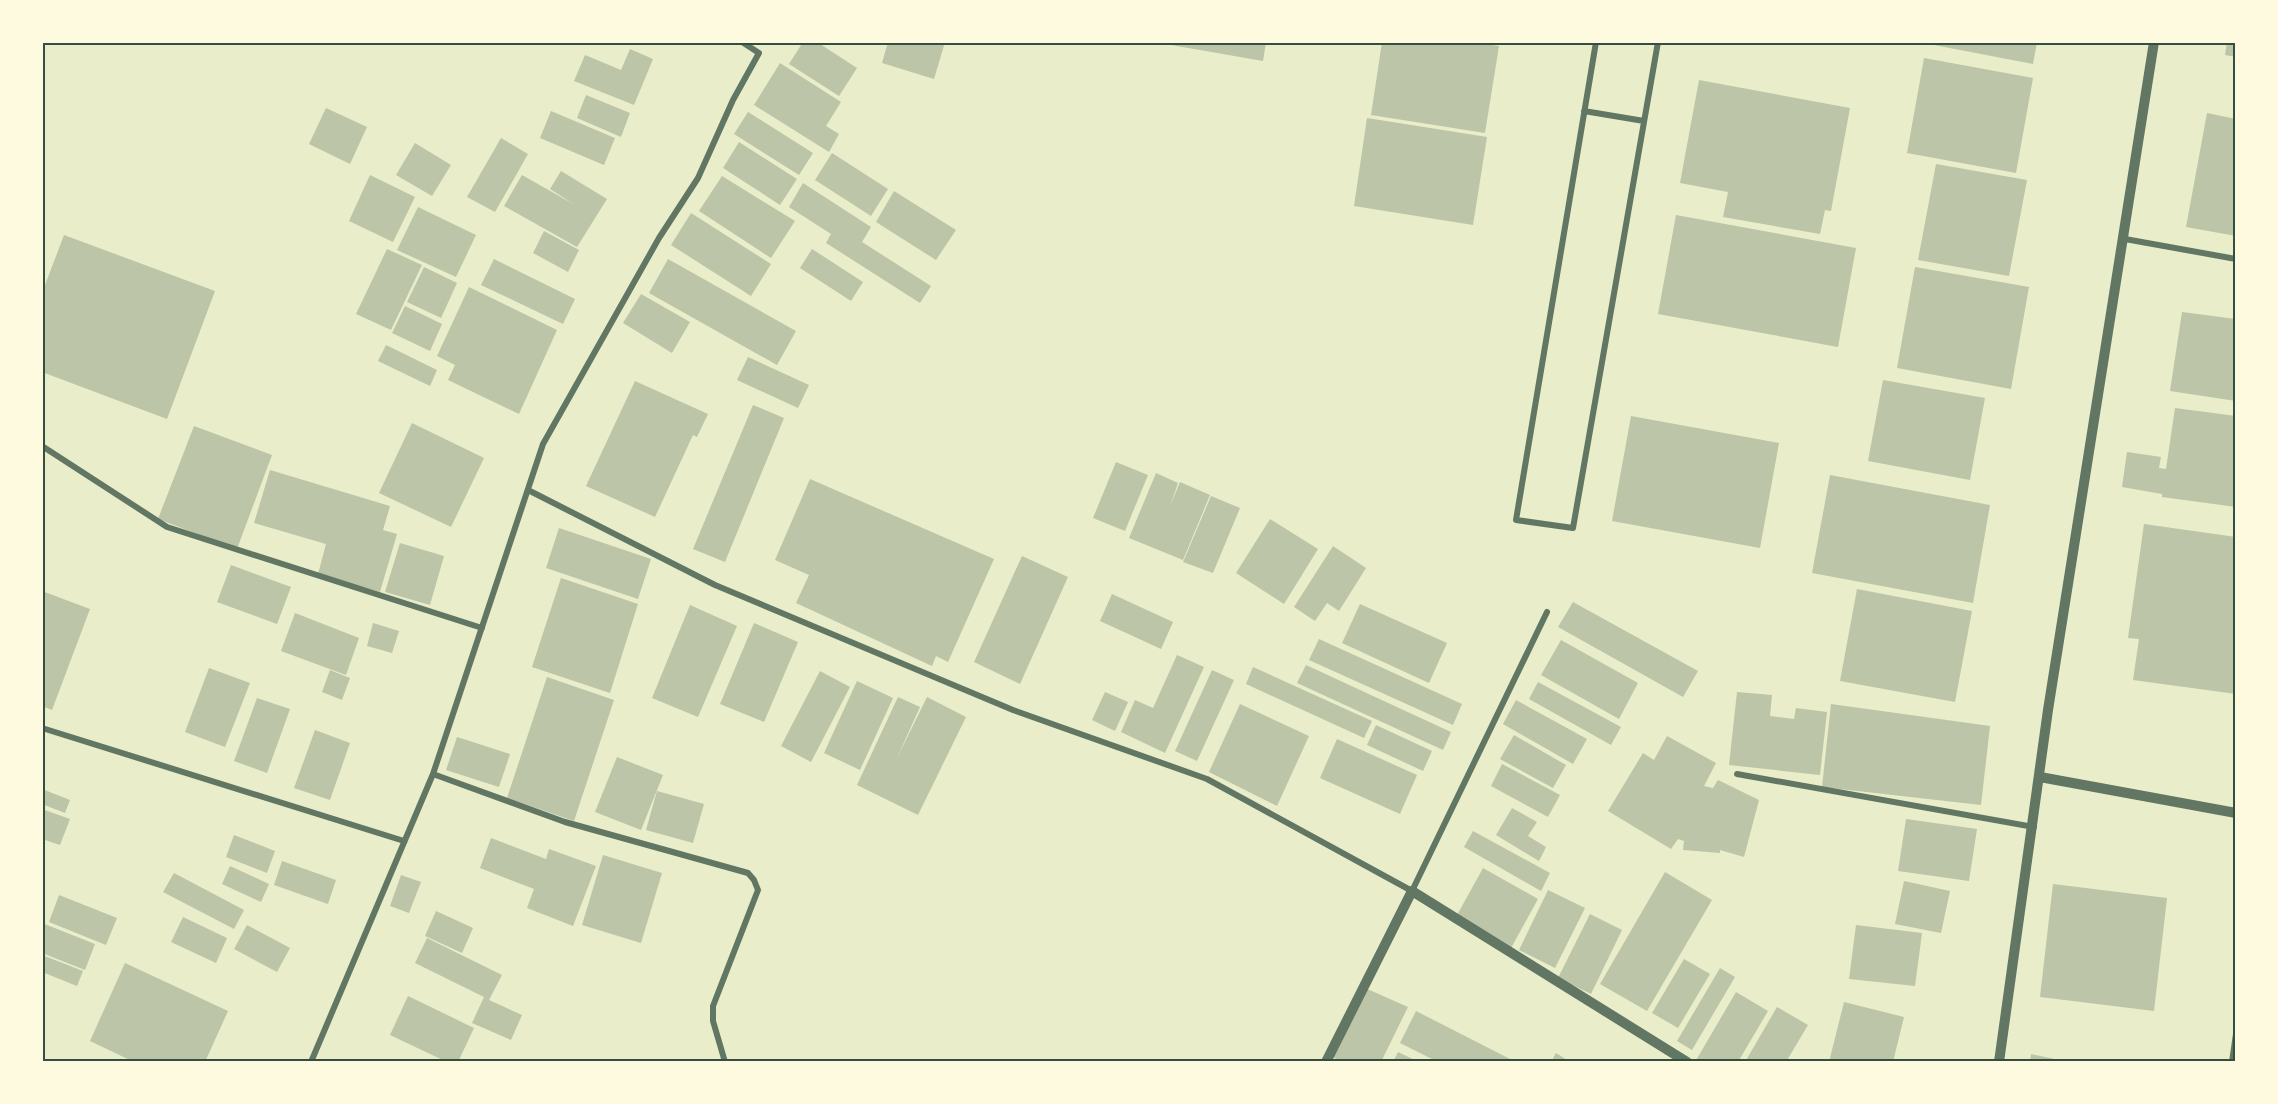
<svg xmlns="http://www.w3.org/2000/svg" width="2278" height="1104" viewBox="0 0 2278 1104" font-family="'DM Sans',sans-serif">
  <rect width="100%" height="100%" fill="#e9edc9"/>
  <path fill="#bcc5a7" d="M 803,42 L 817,42 L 857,68 L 839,96 L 789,64 Z
    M 888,42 L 945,42 L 934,79 L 882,63 Z
    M 1154,42 L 1266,42 L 1263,61 Z
    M 1382,42 L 1473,42 L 1499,46 L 1485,133 L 1371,115 Z
    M 1935,42 L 2037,42 L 2033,64 L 1934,45 Z
    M 2227,42 L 2236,42 L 2236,57 L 2225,55 Z
    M 630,49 L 653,59 L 634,105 L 574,81 L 585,55 L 621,70 Z
    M 1924,58 L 2033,78 L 2016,173 L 1907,153 Z
    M 780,63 L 841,102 L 826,126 L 839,134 L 829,152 L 754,105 Z
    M 1699,80 L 1850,108 L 1831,211 L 1825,210 L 1820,234 L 1723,217 L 1728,192 L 1680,183 Z
    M 586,95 L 630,113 L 621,137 L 577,118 Z
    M 326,108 L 367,127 L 350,164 L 309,144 Z
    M 551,111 L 615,138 L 604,165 L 540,138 Z
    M 748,112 L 813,153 L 799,175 L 734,134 Z
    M 2207,113 L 2236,119 L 2236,236 L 2186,227 Z
    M 1367,118 L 1487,137 L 1473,225 L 1354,206 Z
    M 501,138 L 528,154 L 495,212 L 467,197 Z
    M 739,142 L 797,179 L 780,205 L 723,168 Z
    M 415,143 L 451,165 L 432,196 L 396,175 Z
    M 832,153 L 888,189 L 871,216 L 815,180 Z
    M 1936,164 L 2027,180 L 2009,276 L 1918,260 Z
    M 561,171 L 607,199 L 577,247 L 504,206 L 522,175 L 575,205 L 550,189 Z
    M 370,175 L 415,197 L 393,242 L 349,221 Z
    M 722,176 L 795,221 L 771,258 L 699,211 Z
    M 803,183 L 871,227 L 862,242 L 931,286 L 920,303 L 826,243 L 831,234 L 789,207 Z
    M 894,191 L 956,230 L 936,260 L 876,222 Z
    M 418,207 L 476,235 L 456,277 L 397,250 Z
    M 691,213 L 771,264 L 751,296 L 671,245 Z
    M 1676,215 L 1856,248 L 1838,347 L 1658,314 Z
    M 544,231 L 579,250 L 568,272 L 533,253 Z
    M 64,235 L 215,291 L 167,419 L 42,372 L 42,293 Z
    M 387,249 L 422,265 L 391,330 L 356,314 Z
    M 812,249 L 863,282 L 851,301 L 800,268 Z
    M 494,259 L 575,299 L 563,324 L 481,285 Z
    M 668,259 L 796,331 L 777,365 L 649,293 Z
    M 424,267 L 457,283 L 441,318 L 407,302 Z
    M 1915,267 L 2029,287 L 2011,389 L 1897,368 Z
    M 469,287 L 557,330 L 519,414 L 448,380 L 455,365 L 437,356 Z
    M 641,294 L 690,322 L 672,353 L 623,323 Z
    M 405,306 L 442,324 L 430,351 L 392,333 Z
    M 2182,312 L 2236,319 L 2236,401 L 2170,391 Z
    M 386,345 L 437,370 L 430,386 L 378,361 Z
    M 748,357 L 809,385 L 798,408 L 737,380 Z
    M 1883,380 L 1985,398 L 1970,480 L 1868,461 Z
    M 635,381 L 708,414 L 697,437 L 693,435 L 655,517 L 586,486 Z
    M 753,405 L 784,418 L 725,562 L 693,549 Z
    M 2175,408 L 2236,416 L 2236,507 L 2162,497 L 2162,494 L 2122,487 L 2127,452 L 2161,457 L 2159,468 L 2166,469 Z
    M 1631,416 L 1779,443 L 1760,548 L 1612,521 Z
    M 412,423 L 484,458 L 451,527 L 379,493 Z
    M 194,426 L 272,455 L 237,549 L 158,519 Z
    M 1116,462 L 1148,475 L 1125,531 L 1093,518 Z
    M 270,470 L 390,506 L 383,530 L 397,534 L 380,592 L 318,574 L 326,544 L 254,523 Z
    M 1156,473 L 1178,483 L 1170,506 L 1180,482 L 1210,495 L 1183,560 L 1129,538 Z
    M 1830,475 L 1990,505 L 1973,603 L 1812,573 Z
    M 810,479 L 994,559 L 948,662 L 936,656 L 932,666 L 796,603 L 809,575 L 775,560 Z
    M 1211,496 L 1240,508 L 1213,573 L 1183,562 Z
    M 1270,519 L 1318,549 L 1284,604 L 1236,573 Z
    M 2144,524 L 2236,537 L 2236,694 L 2133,680 L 2139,639 L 2128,638 Z
    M 559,528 L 651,559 L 638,599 L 546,568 Z
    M 400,543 L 444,556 L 430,605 L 385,592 Z
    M 1333,546 L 1366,568 L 1339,611 L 1327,603 L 1315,621 L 1294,607 Z
    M 1022,556 L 1068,577 L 1020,684 L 974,662 Z
    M 231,565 L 291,587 L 277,624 L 217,602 Z
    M 561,578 L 638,604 L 610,693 L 532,667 Z
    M 1857,589 L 1972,611 L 1955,702 L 1840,681 Z
    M 42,591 L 90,609 L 52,710 L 42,706 Z
    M 1112,594 L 1173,622 L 1161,649 L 1100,621 Z
    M 1573,602 L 1698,671 L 1683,697 L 1558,627 Z
    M 1360,604 L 1447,643 L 1429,683 L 1342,643 Z
    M 690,605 L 737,626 L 698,717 L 652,698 Z
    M 295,613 L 359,638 L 346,675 L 281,651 Z
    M 373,623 L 399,631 L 392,653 L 367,646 Z
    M 754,623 L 798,642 L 764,722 L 720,704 Z
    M 1319,639 L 1462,704 L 1453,725 L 1309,660 Z
    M 1561,640 L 1638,683 L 1619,719 L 1541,675 Z
    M 1177,655 L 1204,667 L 1165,753 L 1121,732 L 1135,700 L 1153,708 Z
    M 1306,665 L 1451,732 L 1443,750 L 1297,683 Z
    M 1253,667 L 1372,721 L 1364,738 L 1246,684 Z
    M 209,668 L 250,683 L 225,747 L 185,732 Z
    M 330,670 L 350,678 L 342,700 L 322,692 Z
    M 1212,670 L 1234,680 L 1197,761 L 1175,751 Z
    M 820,671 L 850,687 L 811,762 L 781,746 Z
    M 547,677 L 614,700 L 574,821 L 507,798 Z
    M 857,681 L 893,698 L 860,770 L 824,753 Z
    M 1538,682 L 1621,727 L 1611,745 L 1529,699 Z
    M 1105,692 L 1128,702 L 1115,731 L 1092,720 Z
    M 1737,692 L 1772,695 L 1770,716 L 1794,719 L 1796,708 L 1827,712 L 1820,775 L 1729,765 Z
    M 898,697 L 920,707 L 896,760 L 927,697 L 966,717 L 918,815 L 857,785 Z
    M 257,698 L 290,709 L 267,773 L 234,761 Z
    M 1516,700 L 1587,739 L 1573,764 L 1503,724 Z
    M 1240,704 L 1309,736 L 1277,806 L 1209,772 Z
    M 1831,704 L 1990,726 L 1981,805 L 1822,787 Z
    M 1376,725 L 1432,751 L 1423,771 L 1367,745 Z
    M 315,730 L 350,743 L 330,800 L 294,788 Z
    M 1514,735 L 1566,765 L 1553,788 L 1500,759 Z
    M 1667,736 L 1716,763 L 1704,786 L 1713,788 L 1718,780 L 1759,800 L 1744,857 L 1720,850 L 1720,853 L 1683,850 L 1684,841 L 1678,839 L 1671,849 L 1608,811 L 1643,753 L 1654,760 Z
    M 457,737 L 510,754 L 499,787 L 446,770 Z
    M 1337,739 L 1417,775 L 1400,814 L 1320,778 Z
    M 617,757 L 663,775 L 641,830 L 595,812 Z
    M 1502,764 L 1560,795 L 1548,817 L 1491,786 Z
    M 42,789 L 70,800 L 65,813 L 42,804 Z
    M 657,791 L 704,804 L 693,843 L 646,830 Z
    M 1512,808 L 1537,822 L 1528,836 L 1546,847 L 1539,861 L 1496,835 Z
    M 42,809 L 70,819 L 60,845 L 42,839 Z
    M 1906,819 L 1977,829 L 1969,881 L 1898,871 Z
    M 1473,831 L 1550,873 L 1541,891 L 1464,847 Z
    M 234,835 L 275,851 L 267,873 L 226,857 Z
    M 491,838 L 546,859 L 549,849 L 596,866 L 573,926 L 527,908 L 534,889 L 480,868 Z
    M 603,855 L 662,873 L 641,943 L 582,925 Z
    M 282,861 L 336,880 L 328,904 L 274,885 Z
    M 230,866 L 269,884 L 261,902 L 222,884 Z
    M 1483,868 L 1538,899 L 1511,948 L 1456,917 Z
    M 1665,872 L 1712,900 L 1647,1011 L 1600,984 Z
    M 174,873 L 244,910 L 234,929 L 163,892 Z
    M 401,875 L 421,882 L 409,913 L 390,906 Z
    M 1904,881 L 1950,891 L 1941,933 L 1895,924 Z
    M 2053,884 L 2167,898 L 2154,1011 L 2040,997 Z
    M 1548,890 L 1585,908 L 1555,968 L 1519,950 Z
    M 59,895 L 117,918 L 106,945 L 49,922 Z
    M 436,911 L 473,928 L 462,953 L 425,936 Z
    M 1590,914 L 1622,930 L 1591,994 L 1558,978 Z
    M 183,917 L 227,938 L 216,963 L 171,942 Z
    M 42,923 L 95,944 L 85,970 L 42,953 Z
    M 247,925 L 290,948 L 277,972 L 234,949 Z
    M 1856,925 L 1922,933 L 1915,986 L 1849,979 Z
    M 427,938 L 502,975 L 489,1000 L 522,1015 L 511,1040 L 472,1023 L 484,997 L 415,963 Z
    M 42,955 L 83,971 L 77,986 L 42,972 Z
    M 1684,959 L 1710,974 L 1678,1028 L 1652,1013 Z
    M 125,963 L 228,1011 L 205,1062 L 134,1062 L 90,1041 Z
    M 1720,968 L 1735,977 L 1692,1050 L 1677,1041 Z
    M 1365,988 L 1408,1007 L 1381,1062 L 1343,1062 L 1332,1057 Z
    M 1736,992 L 1768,1011 L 1738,1062 L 1695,1062 Z
    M 408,996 L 474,1028 L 458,1062 L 447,1062 L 390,1035 Z
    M 1844,1002 L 1904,1017 L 1893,1062 L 1829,1062 Z
    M 1777,1007 L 1808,1025 L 1786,1062 L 1745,1062 Z
    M 1416,1011 L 1512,1060 L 1511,1062 L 1438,1062 L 1400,1043 Z
    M 1398,1052 L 1419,1062 L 1393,1062 Z
    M 1556,1053 L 1570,1062 L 1551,1062 Z
    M 2031,1054 L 2064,1061 L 2064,1062 L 2030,1062 Z"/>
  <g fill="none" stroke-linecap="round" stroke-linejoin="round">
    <path stroke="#617663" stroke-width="6" d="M 1596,42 L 1516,520 L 1573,528 L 1658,42
      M 1584,111 L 1644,121
      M 2125,239 L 2236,259
      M 42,446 L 167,527 L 482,628
      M 528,490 L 715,585 L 1013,710 L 1207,779 L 1412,891 L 1547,612
      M 42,728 L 404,841
      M 433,774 L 565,822 L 748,873 L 754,880 L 758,890 L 713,1006 L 713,1021 L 725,1062
      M 1737,774 L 2034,827
      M 311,1062 L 433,774 L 543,444 L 659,238 L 698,178 L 733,100 L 759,53 L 742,42
      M 2232,1062 L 2236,1034"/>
    <path stroke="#617663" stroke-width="10" d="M 2040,777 L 2236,813
      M 1326,1062 L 1412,891 L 1687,1062
      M 1999,1062 L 2048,710 L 2154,42"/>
  </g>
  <rect width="2278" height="1104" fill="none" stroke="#fefae0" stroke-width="87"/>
  <rect x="44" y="44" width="2190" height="1016" fill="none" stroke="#344e41" stroke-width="2"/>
</svg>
